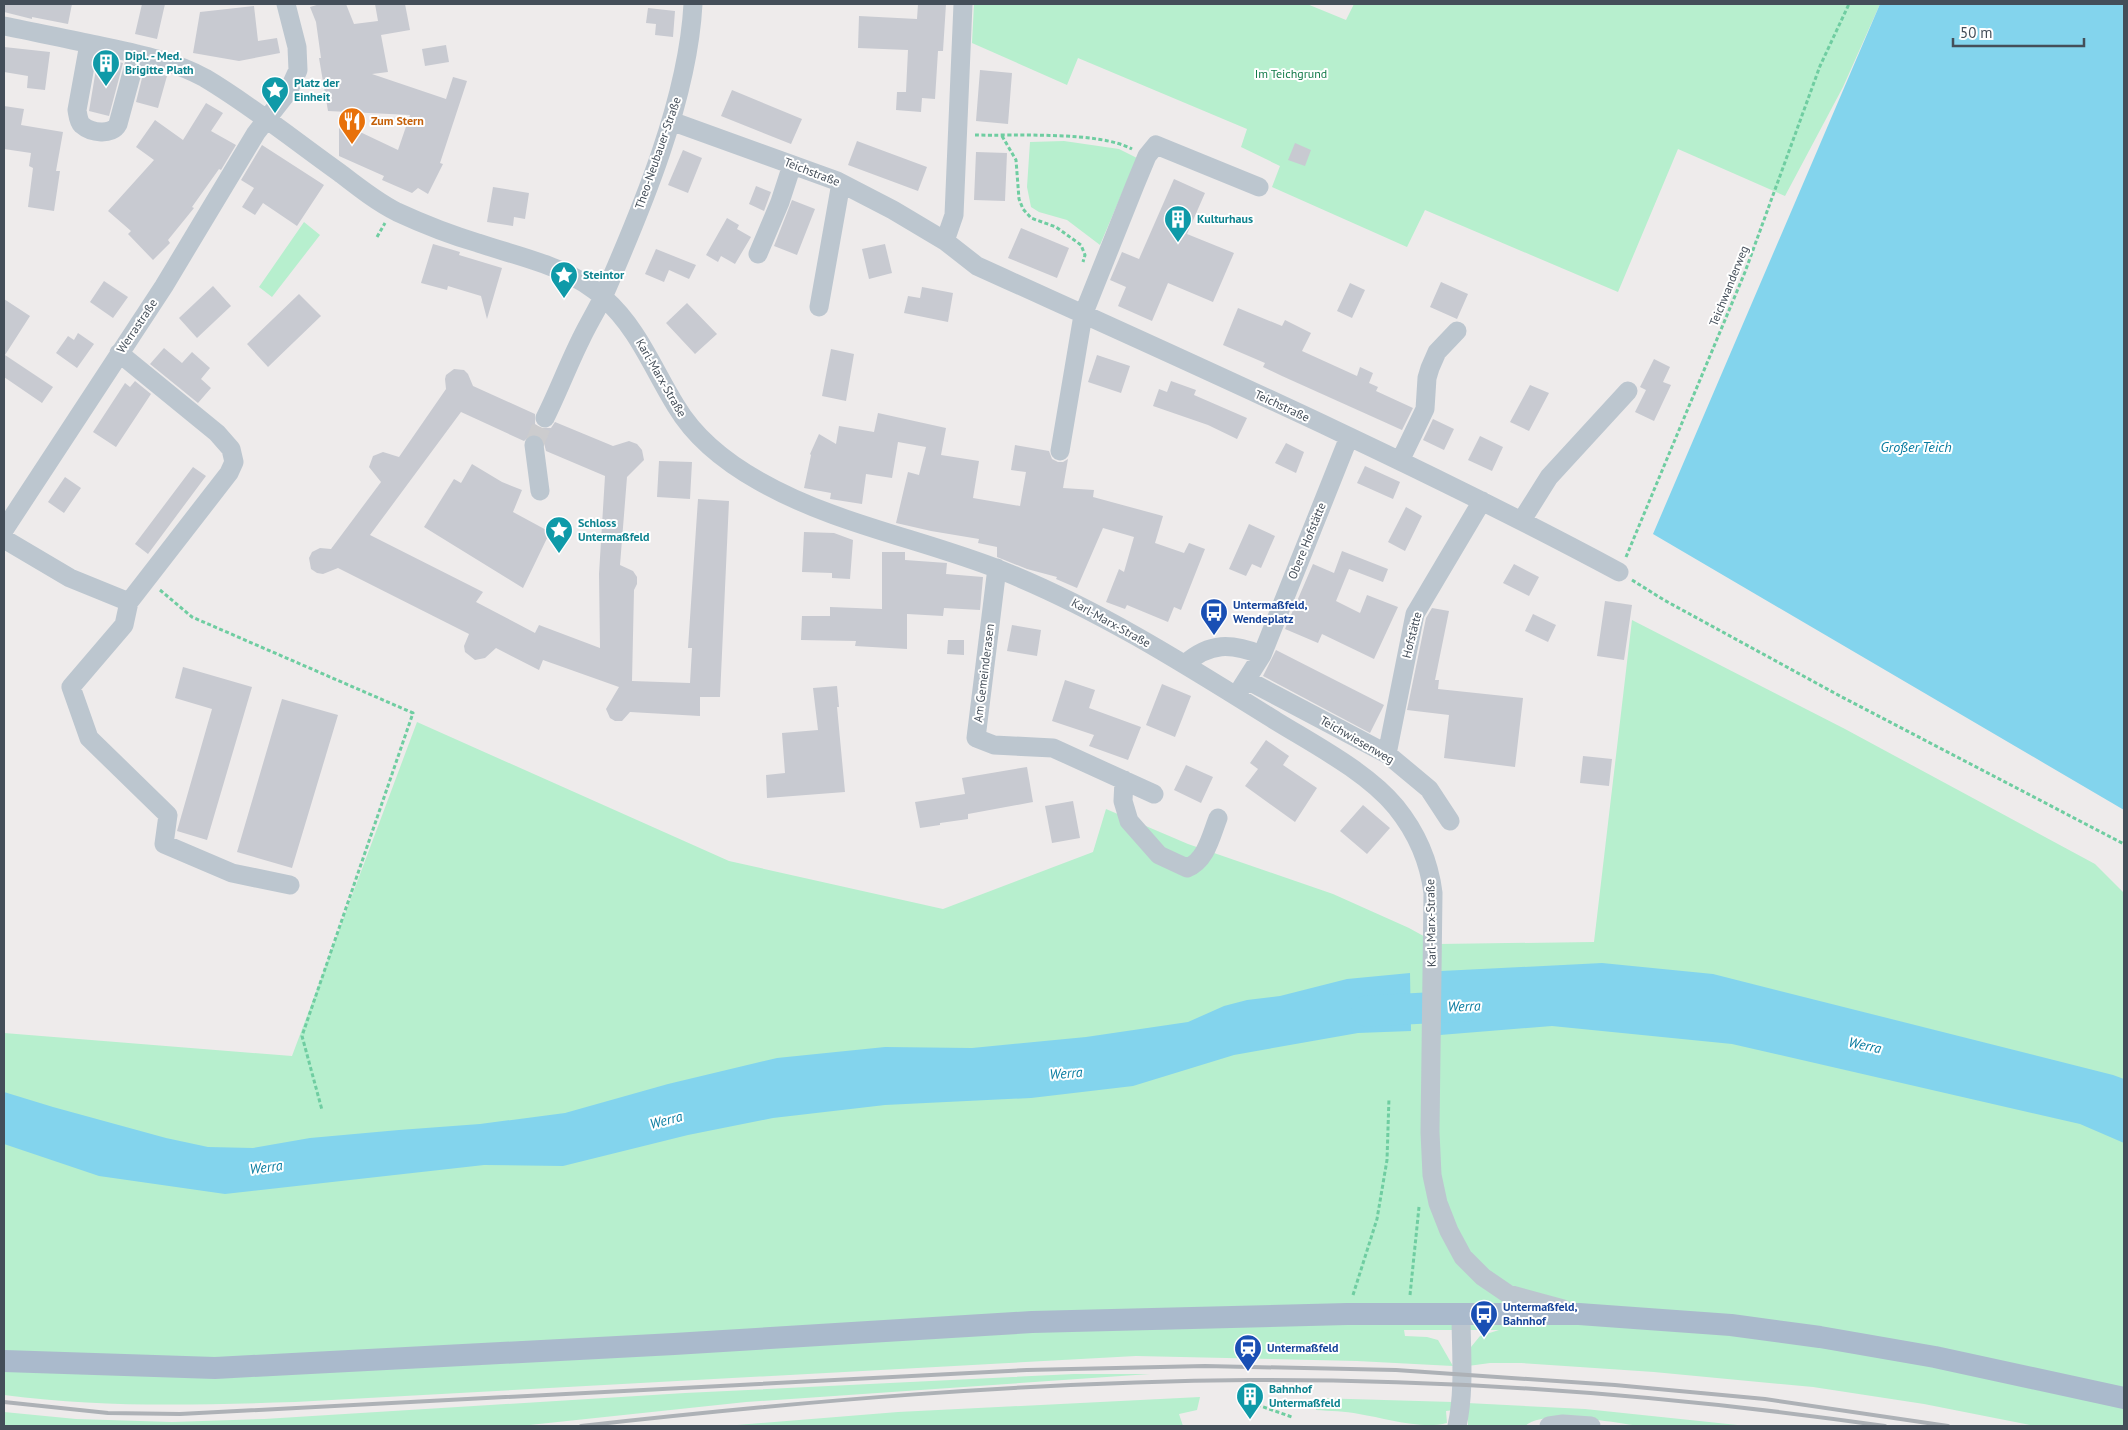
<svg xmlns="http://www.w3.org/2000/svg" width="2128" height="1430" viewBox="0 0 2128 1430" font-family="'PT Sans',sans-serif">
  <rect width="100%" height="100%" fill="#eeebeb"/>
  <path fill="#b7efce" d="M 974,4 L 1307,4 L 1346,20 L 1354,4 L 1880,4 L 1843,87 L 1785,196 L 1678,149 L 1618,292 L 1425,210 L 1407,247 L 1272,187 L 1280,166 L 1241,147 L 1247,129 L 1078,58 L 1067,85 L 972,43 Z
    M 1064,141 L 1119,149 L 1137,158 L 1100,245 L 1067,220 L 1039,212 L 1031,207 L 1027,187 L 1030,142 Z
    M 304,222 L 320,235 L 272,297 L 259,287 Z
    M 1632,620 L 1845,729 L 2095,864 L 2124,893 L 2124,1426 L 2035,1426 L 1924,1404 L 1813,1387 L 1654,1372 L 1521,1363 L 1490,1363 L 1468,1366 L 1471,1347 L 1480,1336 L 1499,1330 L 1404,1330 L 1405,1336 L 1427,1337 L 1438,1340 L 1453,1366 L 1357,1361 L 1136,1356 L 295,1402 C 196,1405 102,1408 4,1395 L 4,1033 L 292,1056 L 417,722 L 729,861 L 943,909 L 1093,852 L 1106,809 L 1188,844 L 1333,894 L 1409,928 L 1438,944 L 1594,942 Z
    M 1074,1374 L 1150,1374 L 746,1402 L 520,1426 L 4,1426 L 4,1412 L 76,1419 L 172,1422 L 264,1419 L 685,1393 Z
    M 1200,1397 L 1197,1410 L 1179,1414 L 1183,1426 L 725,1426 L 898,1412 Z
    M 1315,1398 L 1453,1402 L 1454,1410 L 1446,1411 L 1447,1423 C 1421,1430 1385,1418 1359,1414 C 1345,1411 1330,1411 1316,1410 Z
    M 1467,1403 L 1585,1409 L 1747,1426 C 1712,1426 1674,1430 1640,1426 C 1613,1423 1546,1408 1525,1426 L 1468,1426 Z"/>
  <path fill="#83d4ed" d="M 1880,4 L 2124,4 L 2124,810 L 1653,534 Z
    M 1602,963 L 1713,974 L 2113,1075 L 2124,1079 L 2124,1143 L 2080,1124 L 1732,1044 L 1552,1026 L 1440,1035 L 1441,971 Z
    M 1410,973 L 1411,1031 L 1358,1033 L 1234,1055 L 1133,1086 L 1031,1098 L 885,1105 L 773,1118 L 688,1135 L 563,1166 L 484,1165 L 225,1194 L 99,1176 L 4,1144 L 4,1092 L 53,1107 L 166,1138 L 208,1147 L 253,1148 L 310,1138 L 399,1130 L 480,1124 L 565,1113 L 668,1084 L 777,1058 L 885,1047 L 972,1048 L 1086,1037 L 1188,1022 L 1224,1006 L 1247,1000 L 1280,996 L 1347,979 Z"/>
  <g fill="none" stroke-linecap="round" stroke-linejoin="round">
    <path stroke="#83d4ed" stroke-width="31" d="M 1367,1011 L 1465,1006"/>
  </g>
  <path fill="#c8cad1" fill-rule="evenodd" d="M 4,4 L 72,4 L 68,24 L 32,17 L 32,19 L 4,12 Z
    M 142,4 L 165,4 L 157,39 L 135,34 Z
    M 320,4 L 346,4 L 354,24 L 378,21 L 375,4 L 405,4 L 410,30 L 381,35 L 388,72 L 372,74 L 446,99 L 453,77 L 467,81 L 440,163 L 443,164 L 428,194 L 418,188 L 412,193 L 382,180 L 384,176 L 339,156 L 339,122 L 398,150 L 410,115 L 328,111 L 319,58 L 321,58 L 316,22 L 310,7 Z
    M 918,4 L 946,4 L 943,51 L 938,51 L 935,99 L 922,98 L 921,112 L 896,110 L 897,92 L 906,92 L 908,50 L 858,48 L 859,16 L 917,19 Z
    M 254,6 L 258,41 L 277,38 L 280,53 L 239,61 L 193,53 L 200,12 Z
    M 648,8 L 675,11 L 673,37 L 655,35 L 656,24 L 646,23 Z
    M 446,45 L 449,62 L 425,66 L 422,49 Z
    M 4,47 L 50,52 L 45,90 L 27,88 L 28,76 L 4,72 Z
    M 98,57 L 123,63 L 109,116 L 89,111 Z
    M 144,70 L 167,76 L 158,108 L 136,102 Z
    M 980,70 L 1012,73 L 1008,124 L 976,121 Z
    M 732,90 L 802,119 L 791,144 L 721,116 Z
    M 206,103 L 223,113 L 211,131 L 236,145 L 221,170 L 219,169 L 192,207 L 194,208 L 168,240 L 170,243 L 153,260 L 128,234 L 131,231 L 108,211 L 154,160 L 136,147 L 155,120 L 183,140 Z
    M 4,106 L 24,109 L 21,125 L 63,132 L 56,171 L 60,171 L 54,211 L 28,207 L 33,168 L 29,166 L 31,153 L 4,149 Z
    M 857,141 L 927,167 L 918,191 L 848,165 Z
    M 1295,143 L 1311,150 L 1305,166 L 1288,160 Z
    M 262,145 L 324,185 L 297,226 L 263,203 L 255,215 L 242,207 L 254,188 L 241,180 Z
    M 683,150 L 702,158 L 688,193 L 668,185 Z
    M 976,152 L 1007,153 L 1005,201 L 974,200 Z
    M 1174,179 L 1205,193 L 1187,234 L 1234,253 L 1213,302 L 1168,283 L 1152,321 L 1118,306 L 1126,287 L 1110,280 L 1122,252 L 1139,259 Z
    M 756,186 L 771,192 L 764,211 L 749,204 Z
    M 493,187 L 529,193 L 525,219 L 514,217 L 513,226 L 487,222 Z
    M 792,200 L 815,209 L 797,255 L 774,246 Z
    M 727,218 L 739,225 L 737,229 L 751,237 L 735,264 L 721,256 L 718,262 L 706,255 Z
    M 1021,228 L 1069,248 L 1057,278 L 1008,258 Z
    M 433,244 L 460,252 L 459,255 L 502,268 L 487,319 L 481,296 L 448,286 L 447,290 L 421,283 Z
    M 885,244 L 892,273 L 869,279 L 862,249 Z
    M 656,249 L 696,265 L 689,279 L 669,270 L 664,282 L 645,274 Z
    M 104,281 L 128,297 L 113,318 L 90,302 Z
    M 1441,282 L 1468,294 L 1457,319 L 1430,307 Z
    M 1350,283 L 1365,290 L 1352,318 L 1337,311 Z
    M 213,286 L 231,306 L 197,338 L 179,318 Z
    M 922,287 L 953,293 L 948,322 L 904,313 L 908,296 L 920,298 Z
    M 299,294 L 321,316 L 268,367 L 247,344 Z
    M 4,299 L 30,316 L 5,355 L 53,387 L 42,403 L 4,377 Z
    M 687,303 L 717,334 L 695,354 L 666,323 Z
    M 1238,308 L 1282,326 L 1285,320 L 1311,333 L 1302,351 L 1357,376 L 1360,367 L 1373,373 L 1369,383 L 1378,387 L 1376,391 L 1413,408 L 1402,430 L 1282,376 L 1263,367 L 1265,363 L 1223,345 Z
    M 78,333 L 94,344 L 77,368 L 56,353 L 68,336 L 74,340 Z
    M 164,348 L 182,363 L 192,352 L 210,368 L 201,379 L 211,388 L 198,403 L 150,364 Z
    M 831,349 L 854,354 L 846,401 L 822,396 Z
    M 1097,355 L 1130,366 L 1121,393 L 1088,382 Z
    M 1654,359 L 1670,367 L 1663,382 L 1671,385 L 1654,421 L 1635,412 L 1646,390 L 1640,387 Z
    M 454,369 L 464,370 L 468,374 L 473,386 L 535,414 L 535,424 L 541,428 L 551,428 L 555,422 L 613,446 L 629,441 L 637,444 L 642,450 L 644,460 L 627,477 L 620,565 L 633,571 L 637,577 L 637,584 L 634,590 L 632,681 L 690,683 L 692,648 L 688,648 L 698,499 L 729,501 L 720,697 L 700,697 L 700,716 L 630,712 L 622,721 L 615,721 L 610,718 L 606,709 L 619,687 L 543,660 L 539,670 L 496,648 L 485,658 L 475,660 L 465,652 L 464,646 L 469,634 L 338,568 L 323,574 L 317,573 L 311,569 L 309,558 L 312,552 L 320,548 L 331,549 L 381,482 L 369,467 L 373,456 L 383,452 L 399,457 L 446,389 L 445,379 L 446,375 ZM 461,412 L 524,441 L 532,434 L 539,435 L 543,439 L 546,451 L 605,476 L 599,574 L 600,648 L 539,625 L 535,633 L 476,602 L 483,592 L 370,535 Z
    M 135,381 L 151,394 L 116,447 L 93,432 L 125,383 L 130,387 Z
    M 1171,381 L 1196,390 L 1194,395 L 1247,418 L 1237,439 L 1208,425 L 1153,406 L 1159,389 L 1167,392 Z
    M 1530,385 L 1549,393 L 1529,431 L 1510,422 Z
    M 878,413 L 946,428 L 941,455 L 979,461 L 973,498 L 1020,506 L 1026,472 L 1011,470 L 1015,445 L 1049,451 L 1052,459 L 1058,462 L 1063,462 L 1068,459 L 1063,488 L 1094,490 L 1093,497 L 1163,516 L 1155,543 L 1184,553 L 1189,543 L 1205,549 L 1181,610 L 1174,607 L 1168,622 L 1127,605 L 1125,609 L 1106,602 L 1119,569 L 1124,572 L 1134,537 L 1103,528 L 1077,588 L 1056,579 L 1057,577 L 1027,569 L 997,557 L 997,547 L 978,543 L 979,539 L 931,531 L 896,523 L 908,472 L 919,475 L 926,447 L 898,442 L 892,478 L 866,474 L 862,504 L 830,499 L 831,493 L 804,488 L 811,455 L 810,454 L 819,434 L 836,444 L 839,426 L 874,432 Z
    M 1433,419 L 1454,429 L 1444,450 L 1423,440 Z
    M 1480,436 L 1503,447 L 1492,471 L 1468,460 Z
    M 1286,443 L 1304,452 L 1296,473 L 1275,463 Z
    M 659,461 L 692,462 L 690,499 L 657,497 Z
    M 472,464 L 502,482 L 522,490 L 513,512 L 550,532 L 523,588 L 424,527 L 454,479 L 461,483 Z
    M 1365,466 L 1400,482 L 1393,499 L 1357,483 Z
    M 193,467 L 206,476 L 148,554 L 135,544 Z
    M 65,477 L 81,488 L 64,513 L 48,502 Z
    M 1406,507 L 1422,516 L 1405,551 L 1388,542 Z
    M 1249,524 L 1275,536 L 1261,568 L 1252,564 L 1246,576 L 1229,569 Z
    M 804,532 L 834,533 L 853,540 L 850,579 L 832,578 L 832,573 L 802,572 Z
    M 1342,551 L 1388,569 L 1383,582 L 1349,569 L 1336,601 L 1360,613 L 1367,595 L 1398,607 L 1374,659 L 1322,634 L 1318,643 L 1285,629 L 1313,564 L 1334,573 Z
    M 882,552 L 905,552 L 905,560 L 947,563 L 946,574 L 983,577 L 980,610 L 944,608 L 943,616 L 907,614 L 907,649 L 855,646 L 856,641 L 801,640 L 802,616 L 830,616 L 830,607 L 882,609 Z
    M 1514,564 L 1539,577 L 1529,596 L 1503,583 Z
    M 1605,601 L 1632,605 L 1624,660 L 1597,656 Z
    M 1432,608 L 1449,611 L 1435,680 L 1439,680 L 1438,689 L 1523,698 L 1515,767 L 1444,758 L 1449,715 L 1407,710 L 1426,618 Z
    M 1533,614 L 1556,625 L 1548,642 L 1525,631 Z
    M 1012,625 L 1041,630 L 1037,656 L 1007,651 Z
    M 948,640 L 964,640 L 964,655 L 947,654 Z
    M 1276,650 L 1384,705 L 1370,733 L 1263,676 Z
    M 183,667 L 252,687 L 207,840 L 177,831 L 212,709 L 175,698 Z
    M 1065,680 L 1095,690 L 1089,708 L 1141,727 L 1128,760 L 1089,746 L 1094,735 L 1052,721 Z
    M 1162,684 L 1191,696 L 1175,737 L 1146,725 Z
    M 837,686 L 839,707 L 837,707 L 845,792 L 767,798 L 766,775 L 785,773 L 782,733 L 818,730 L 813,688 Z
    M 282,699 L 338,715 L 292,868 L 237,852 Z
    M 1266,740 L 1289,756 L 1283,765 L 1317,788 L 1295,822 L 1245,786 L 1258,769 L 1250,763 Z
    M 1583,756 L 1612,759 L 1609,786 L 1580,783 Z
    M 1186,765 L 1213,777 L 1201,803 L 1174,790 Z
    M 1027,767 L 1033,802 L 968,814 L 968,819 L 940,823 L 940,825 L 920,828 L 915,802 L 965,794 L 962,778 Z
    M 1073,801 L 1080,838 L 1052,843 L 1045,806 Z
    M 1363,805 L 1390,828 L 1367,854 L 1340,831 Z"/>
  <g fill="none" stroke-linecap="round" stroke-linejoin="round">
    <path stroke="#ccccce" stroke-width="19" stroke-dasharray="19 9" stroke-linecap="butt" d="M 534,445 L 545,418"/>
    <path stroke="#6fcda1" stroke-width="3" stroke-dasharray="4 2.5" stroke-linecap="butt" d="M 975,135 C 1015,136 1099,131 1132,149
      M 1002,136 L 1016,160 L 1019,199 L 1023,209 L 1031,218 L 1056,227 L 1081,245 L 1085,255 L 1083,262
      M 377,237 L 385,223
      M 1626,557 L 1745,272 L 1820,66 L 1849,4
      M 1632,580 L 1664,600 L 1840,696 L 2124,844
      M 160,590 L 192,617 L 413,713 L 302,1036 L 322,1110
      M 1353,1295 L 1377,1219 L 1387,1160 L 1389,1098
      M 1410,1295 L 1419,1207
      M 1248,1391 L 1249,1402 L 1292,1417"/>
    <path stroke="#bcc6cf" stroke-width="19" d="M 4,26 C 35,32 66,39 97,45 C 134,53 172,60 205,78 C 252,106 295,141 340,173 C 358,187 377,202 397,212 C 423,224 451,235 478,243 C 522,258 569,266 604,298 C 638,328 653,369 676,406 C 695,438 727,463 759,481 C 834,524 923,539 1003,571 C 1100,610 1188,666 1276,721 C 1315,745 1367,772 1396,807 C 1417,833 1429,860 1433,893 L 1430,1132 L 1432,1175 L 1438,1203 L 1449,1231 L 1463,1257 L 1483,1277 L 1508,1294 L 1563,1309
      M 89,44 L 77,110 C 78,115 78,121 82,125 C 91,133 112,136 118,124 L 137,54
      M 671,121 L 837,181 L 893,210 L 945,241 L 977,266 C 1193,364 1410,460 1619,572
      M 945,241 L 954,215 L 963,4
      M 758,254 L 780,202 L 792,165
      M 819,307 L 841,183
      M 545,418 C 558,392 568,365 581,339 C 588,324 597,310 604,295 C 642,208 688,99 693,4
      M 534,445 L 540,491
      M 1060,451 L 1083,315 L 1135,185 L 1147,156 L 1156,145 L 1259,187
      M 1400,461 L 1425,409 L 1427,378 L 1430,368 L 1437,352 L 1457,331
      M 1522,520 L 1549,477 L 1628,391
      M 4,530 L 164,286 L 256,133 L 288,92 L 298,70 L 297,47 L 286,4
      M 4,539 L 70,578 L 129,602 L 229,473 L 234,462 L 231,449 L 217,433 L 119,353
      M 997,568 L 976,738 L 994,745 L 1053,748 L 1154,794
      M 129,602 L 124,625 L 71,687 L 89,738 L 168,815 L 164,844 L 232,873 L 290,885
      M 1185,664 C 1210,642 1231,643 1262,655
      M 1247,680 L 1387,754 L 1429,789 L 1450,821
      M 1236,696 L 1262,655 L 1349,437
      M 1387,754 L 1415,614 L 1482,501
      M 1124,780 L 1123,801 L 1129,821 L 1159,855 L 1187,868 C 1206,861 1211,836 1218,818
      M 1457,1426 C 1465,1390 1461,1351 1461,1314
      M 1549,1426 L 1563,1424 L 1591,1426"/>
    <path stroke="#aabacc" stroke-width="22" d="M 4,1361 L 215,1368 L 674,1344 L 1032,1322 L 1347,1314 L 1579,1314 L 1731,1325 L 1820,1337 L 1935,1357 L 2124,1398"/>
    <path stroke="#adb1b6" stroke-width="4" d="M 4,1402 L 108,1413 L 180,1414 L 1027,1370 L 1205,1366 L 1396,1370 L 1615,1385 L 1765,1399 L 1948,1426
      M 581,1426 C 803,1401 1026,1382 1250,1380 C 1463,1379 1675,1396 1885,1426"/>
  </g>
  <defs>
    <g id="building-pin" transform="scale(1.4375)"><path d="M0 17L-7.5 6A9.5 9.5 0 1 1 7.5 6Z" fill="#0f9aa8" stroke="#fff"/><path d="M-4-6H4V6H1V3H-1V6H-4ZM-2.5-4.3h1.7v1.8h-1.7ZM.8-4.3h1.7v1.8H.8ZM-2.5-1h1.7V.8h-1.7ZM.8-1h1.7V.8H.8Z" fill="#fff"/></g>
    <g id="sight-pin" transform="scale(1.4375)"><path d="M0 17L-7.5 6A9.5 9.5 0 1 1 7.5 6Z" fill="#0f9aa8" stroke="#fff"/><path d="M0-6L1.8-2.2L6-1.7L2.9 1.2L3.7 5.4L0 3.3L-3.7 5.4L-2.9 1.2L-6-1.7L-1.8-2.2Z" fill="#fff"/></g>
    <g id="restaurant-pin" transform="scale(1.4375)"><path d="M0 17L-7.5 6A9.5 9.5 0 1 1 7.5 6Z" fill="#e8710a" stroke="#fff"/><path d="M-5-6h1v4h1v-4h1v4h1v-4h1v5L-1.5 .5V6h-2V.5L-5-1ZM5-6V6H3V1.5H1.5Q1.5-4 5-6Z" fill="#fff"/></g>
    <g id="bus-pin" transform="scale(1.4375)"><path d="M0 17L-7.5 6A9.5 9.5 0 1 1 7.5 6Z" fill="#1a4fb4" stroke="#fff"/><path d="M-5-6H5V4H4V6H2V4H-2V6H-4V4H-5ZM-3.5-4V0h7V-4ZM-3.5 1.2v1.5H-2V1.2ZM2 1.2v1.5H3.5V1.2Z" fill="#fff"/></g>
    <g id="station-pin" transform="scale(1.4375)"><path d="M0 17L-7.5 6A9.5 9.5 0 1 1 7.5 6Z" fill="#1a4fb4" stroke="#fff"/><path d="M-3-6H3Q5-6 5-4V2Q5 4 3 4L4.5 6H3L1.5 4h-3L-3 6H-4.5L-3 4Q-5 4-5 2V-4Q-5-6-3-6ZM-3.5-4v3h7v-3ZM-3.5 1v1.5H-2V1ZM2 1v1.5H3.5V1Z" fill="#fff"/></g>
  </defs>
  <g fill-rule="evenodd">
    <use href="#building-pin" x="106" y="63"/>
    <use href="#sight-pin" x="275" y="90"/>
    <use href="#restaurant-pin" x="352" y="121"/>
    <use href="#building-pin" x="1178" y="219"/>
    <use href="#sight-pin" x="564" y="275"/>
    <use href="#sight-pin" x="559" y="530"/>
    <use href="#bus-pin" x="1214" y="612"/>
    <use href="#bus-pin" x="1484" y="1314"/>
    <use href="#station-pin" x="1248" y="1348"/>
    <use href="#building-pin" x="1250" y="1396"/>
  </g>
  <g text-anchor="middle" stroke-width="4" stroke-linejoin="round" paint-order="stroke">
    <g font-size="12" font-weight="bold" fill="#0d838f" stroke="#fff" text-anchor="start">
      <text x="125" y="60">Dipl. - Med.<tspan x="125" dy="14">Brigitte Plath</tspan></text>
      <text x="294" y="87">Platz der<tspan x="294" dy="14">Einheit</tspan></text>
      <text x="1197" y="223">Kulturhaus</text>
      <text x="583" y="279">Steintor</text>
      <text x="578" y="527">Schloss<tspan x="578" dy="14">Untermaßfeld</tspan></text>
      <text x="1269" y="1393">Bahnhof<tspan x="1269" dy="14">Untermaßfeld</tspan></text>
    </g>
    <g font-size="12" fill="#147b4a" stroke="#fff">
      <text x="1291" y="78">Im Teichgrund</text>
    </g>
    <g font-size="12" font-weight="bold" fill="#c56008" stroke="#fff" text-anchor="start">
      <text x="371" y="125">Zum Stern</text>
    </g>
    <g font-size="12" fill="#444e59" stroke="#fff">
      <text transform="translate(658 153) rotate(-71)" y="4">Theo-Neubauer-Straße</text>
      <text transform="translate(812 172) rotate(21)" y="4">Teichstraße</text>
      <text transform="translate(1729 286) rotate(-68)" y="4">Teichwanderweg</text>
      <text transform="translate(137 326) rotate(-56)" y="4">Werrastraße</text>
      <text transform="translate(661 378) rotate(60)" y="4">Karl-Marx-Straße</text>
      <text transform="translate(1282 406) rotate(25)" y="4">Teichstraße</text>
      <text transform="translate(1307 541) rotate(-68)" y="4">Obere Hofstätte</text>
      <text transform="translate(1111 623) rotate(29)" y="4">Karl-Marx-Straße</text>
      <text transform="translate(1412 635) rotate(-76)" y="4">Hofstätte</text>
      <text transform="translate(984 673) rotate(-83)" y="4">Am Gemeinderasen</text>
      <text transform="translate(1357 740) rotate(30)" y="4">Teichwiesenweg</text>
      <text transform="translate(1431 923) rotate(-91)" y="4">Karl-Marx-Straße</text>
    </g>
    <g font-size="12" font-weight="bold" fill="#164399" stroke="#fff" text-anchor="start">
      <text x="1233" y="609">Untermaßfeld,<tspan x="1233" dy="14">Wendeplatz</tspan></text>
      <text x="1503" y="1311">Untermaßfeld,<tspan x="1503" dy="14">Bahnhof</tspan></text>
      <text x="1267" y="1352">Untermaßfeld</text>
    </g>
    <g font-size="14" font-style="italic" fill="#097ca0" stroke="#fff">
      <text x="1916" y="452">Großer Teich</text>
      <text transform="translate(1464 1006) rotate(-2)" y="5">Werra</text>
      <text transform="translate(1865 1045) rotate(12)" y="5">Werra</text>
      <text transform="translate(1066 1073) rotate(-4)" y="5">Werra</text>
      <text transform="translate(666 1120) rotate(-15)" y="5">Werra</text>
      <text transform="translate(266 1167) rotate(-7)" y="5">Werra</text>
    </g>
  </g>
  <rect width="2128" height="1430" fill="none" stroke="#444e59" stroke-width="10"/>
  <path d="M1953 38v8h131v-8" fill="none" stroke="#444e59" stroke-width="2.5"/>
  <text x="1960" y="38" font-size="15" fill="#444e59" stroke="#ffffff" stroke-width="4" paint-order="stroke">50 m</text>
</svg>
